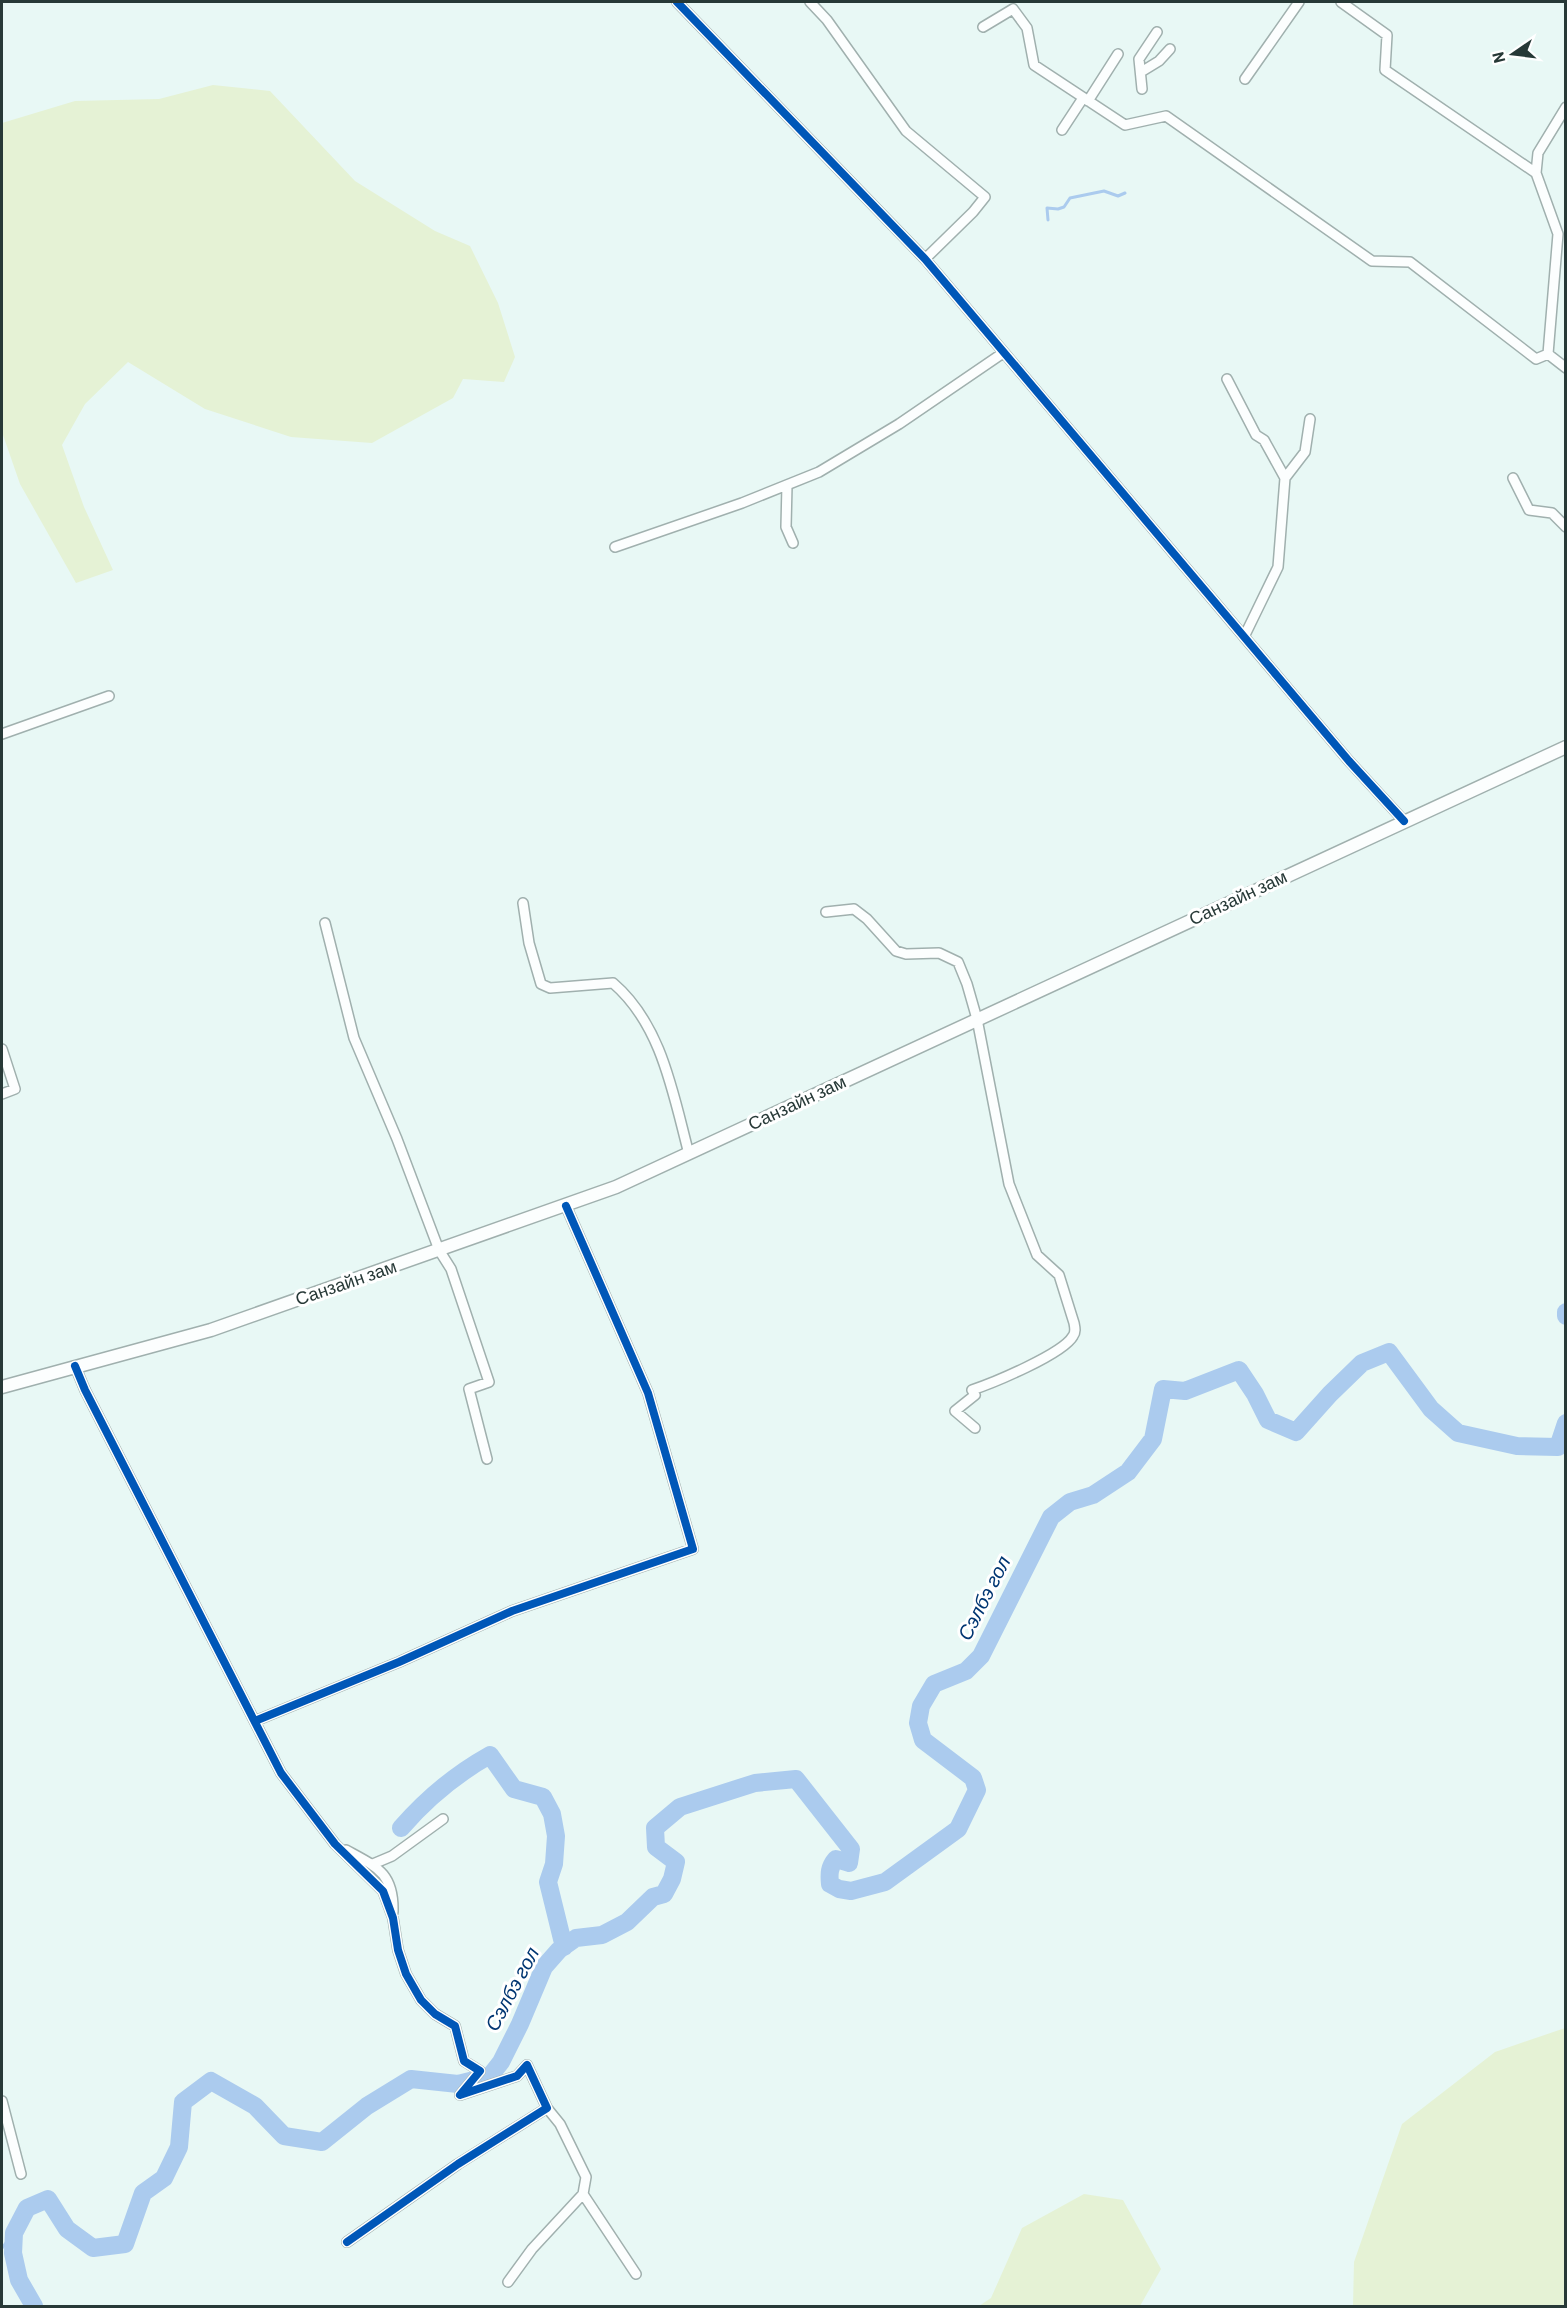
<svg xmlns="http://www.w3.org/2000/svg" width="1567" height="2308" viewBox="0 0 1567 2308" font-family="Barlow,sans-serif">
  <rect width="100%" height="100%" fill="#e8f8f5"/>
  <path fill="#e5f2d5" d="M 213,85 L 270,91 L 355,181 L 435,231 L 470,246 L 498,303 L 515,357 L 504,382 L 463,379 L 453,398 L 372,443 L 291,437 L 205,409 L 128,362 L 85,404 L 62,445 L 84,507 L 113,570 L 76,583 L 20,484 L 2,432 L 2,123 L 75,101 L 159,99 Z
    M 1565,2028 L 1565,2306 L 1353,2306 L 1354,2262 L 1402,2124 L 1495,2052 Z
    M 1084,2194 L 1123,2200 L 1161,2269 L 1140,2306 L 979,2306 L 991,2298 L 1022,2228 Z"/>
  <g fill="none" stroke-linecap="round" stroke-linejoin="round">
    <path stroke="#abcbee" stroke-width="3" d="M 1048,220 L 1047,208 L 1058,209 L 1064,207 L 1070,198 L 1104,191 L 1118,196 L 1125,193
      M 2,2248 L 14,2233"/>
    <path stroke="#abcbee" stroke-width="18" d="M 1566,1312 L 1566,1316
      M 401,1828 C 427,1798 456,1774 490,1755 L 514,1789 L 543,1797 L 552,1814 L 556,1836 L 554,1864 L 548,1882 L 564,1947
      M 34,2306 L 19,2280 L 13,2253 L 14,2233 L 27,2208 L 48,2199 L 67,2229 L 93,2248 L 125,2244 L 143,2193 L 164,2178 L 179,2147 L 183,2102 L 211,2081 L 255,2106 L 284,2136 L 322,2142 L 367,2106 L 411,2079 L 458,2084 L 490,2076 L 501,2062 L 520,2024 L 544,1967 L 559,1950 L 576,1938 L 602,1935 L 627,1922 L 653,1897 L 664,1894 L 672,1879 L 676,1862 L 656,1847 L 655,1828 L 680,1807 L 755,1783 L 796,1779 L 851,1849 L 849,1863 L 836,1859 C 829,1867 829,1874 830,1884 L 839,1889 L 851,1891 L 885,1882 L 958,1829 L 977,1790 L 973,1778 L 923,1740 L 918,1723 L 921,1706 L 934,1684 L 966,1671 L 981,1656 L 1051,1517 L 1070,1502 L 1093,1495 L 1128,1472 L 1153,1439 L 1163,1389 L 1185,1391 L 1239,1370 L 1255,1394 L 1268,1420 L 1296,1432 L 1330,1394 L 1362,1363 L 1389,1352 L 1431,1409 L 1458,1433 L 1517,1446 L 1558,1447 L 1566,1423"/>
    <g stroke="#a0b0ae" stroke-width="12">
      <path id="minor" d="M 677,2 L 925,259 L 1349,761 L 1404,821
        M 810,2 L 827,20 L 906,131 L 985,197 L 973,212 L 925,259
        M 1341,2 L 1387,35 L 1385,70 L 1536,173
        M 983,27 L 1013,9 L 1027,28 L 1034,65 L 1125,125 L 1166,116 L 1372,261 L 1410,262 L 1536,359 L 1548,354
        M 1141,72 L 1159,61 L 1170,49
        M 1245,79 L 1299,2
        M 1142,89 L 1139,59 L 1157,32
        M 1088,101 L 1118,54
        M 1566,107 L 1538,153 L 1536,173 L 1558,234 L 1548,354 L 1566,368
        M 1062,130 L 1083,98
        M 1227,379 L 1256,435 L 1264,440 L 1285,478
        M 1513,478 L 1529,510 L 1552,513 L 1566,527
        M 787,485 L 786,527 L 793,543
        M 615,547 L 742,503 L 819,472 L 899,424 L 1003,353
        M 1244,637 L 1278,567 L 1285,478 L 1305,452 L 1310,419
        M 2,734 L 109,696
        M 523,903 L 529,943 L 541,984 L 550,988 L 613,983 C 662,1025 673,1094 689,1154
        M 826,912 L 854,909 L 867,919 L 896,951 L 906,954 L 939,953 L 958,962 L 967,984 L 977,1019 L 1009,1184 L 1037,1255 L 1059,1275 L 1074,1323 C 1075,1328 1076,1332 1073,1336 C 1063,1354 993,1383 972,1390 L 975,1395 L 955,1411 L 975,1428
        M 325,923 L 354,1038 L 397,1139 L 439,1250 L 451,1269 L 489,1382 L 469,1389 L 487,1459
        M 2,1049 L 15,1089 L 2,1094
        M 75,1366 L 85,1390 L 281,1773 L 335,1844 L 383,1891 L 393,1918 L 398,1950 L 406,1974 L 421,2000 L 435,2014 L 455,2026 L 464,2061 L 480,2071 L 460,2095 L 517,2076 L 527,2065 L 547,2108 L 458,2164 L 347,2242
        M 255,1721 L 399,1662 L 512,1611 L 693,1549 L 648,1393 L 566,1206
        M 346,1850 C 377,1867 394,1873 393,1912
        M 373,1864 L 392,1856 L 443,1819
        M 2,2101 L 21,2174
        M 583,2194 L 636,2274
        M 508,2282 L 532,2249 L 583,2194 L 586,2177 L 560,2124 L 547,2108"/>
    </g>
    <g stroke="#a0b0ae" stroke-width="15">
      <path id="secondary" d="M 2,1387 L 211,1330 L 616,1187 L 1566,747"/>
    </g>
    <use href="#minor" stroke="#fcfefe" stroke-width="9"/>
    <use href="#secondary" stroke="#fcfefe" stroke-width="12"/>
    <g stroke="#fff" stroke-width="11">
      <path id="cycleway" d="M 677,2 L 925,259 L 1349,761 L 1404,821
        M 75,1366 L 85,1390 L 281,1773 L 335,1844 L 383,1891 L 393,1918 L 398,1950 L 406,1974 L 421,2000 L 435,2014 L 455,2026 L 464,2061 L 480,2071 L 460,2095 L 517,2076 L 527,2065 L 547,2108 L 458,2164 L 347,2242
        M 255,1721 L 399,1662 L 512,1611 L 693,1549 L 648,1393 L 566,1206"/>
    </g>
    <use href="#cycleway" stroke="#0057b8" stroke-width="8"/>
  </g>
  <g text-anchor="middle" stroke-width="6" stroke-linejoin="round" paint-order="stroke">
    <g font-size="18" fill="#273937" stroke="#fff">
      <text transform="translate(1238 898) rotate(-25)" y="6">Санзайн зам</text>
      <text transform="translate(797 1103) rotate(-25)" y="6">Санзайн зам</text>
      <text transform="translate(346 1283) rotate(-19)" y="6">Санзайн зам</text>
    </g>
    <g font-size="20" font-style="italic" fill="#013672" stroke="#fff">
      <text transform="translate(984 1598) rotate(-63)" y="7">Сэлбэ гол</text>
      <text transform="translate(512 1989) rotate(-62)" y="7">Сэлбэ гол</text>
    </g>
  </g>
  <rect width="1567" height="2308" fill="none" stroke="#273937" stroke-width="6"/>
  <g transform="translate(1513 54) rotate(256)" stroke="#ffffff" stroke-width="4.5" paint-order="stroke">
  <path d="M0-4.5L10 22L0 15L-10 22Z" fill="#273937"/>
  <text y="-9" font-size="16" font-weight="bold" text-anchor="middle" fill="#273937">N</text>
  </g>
</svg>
